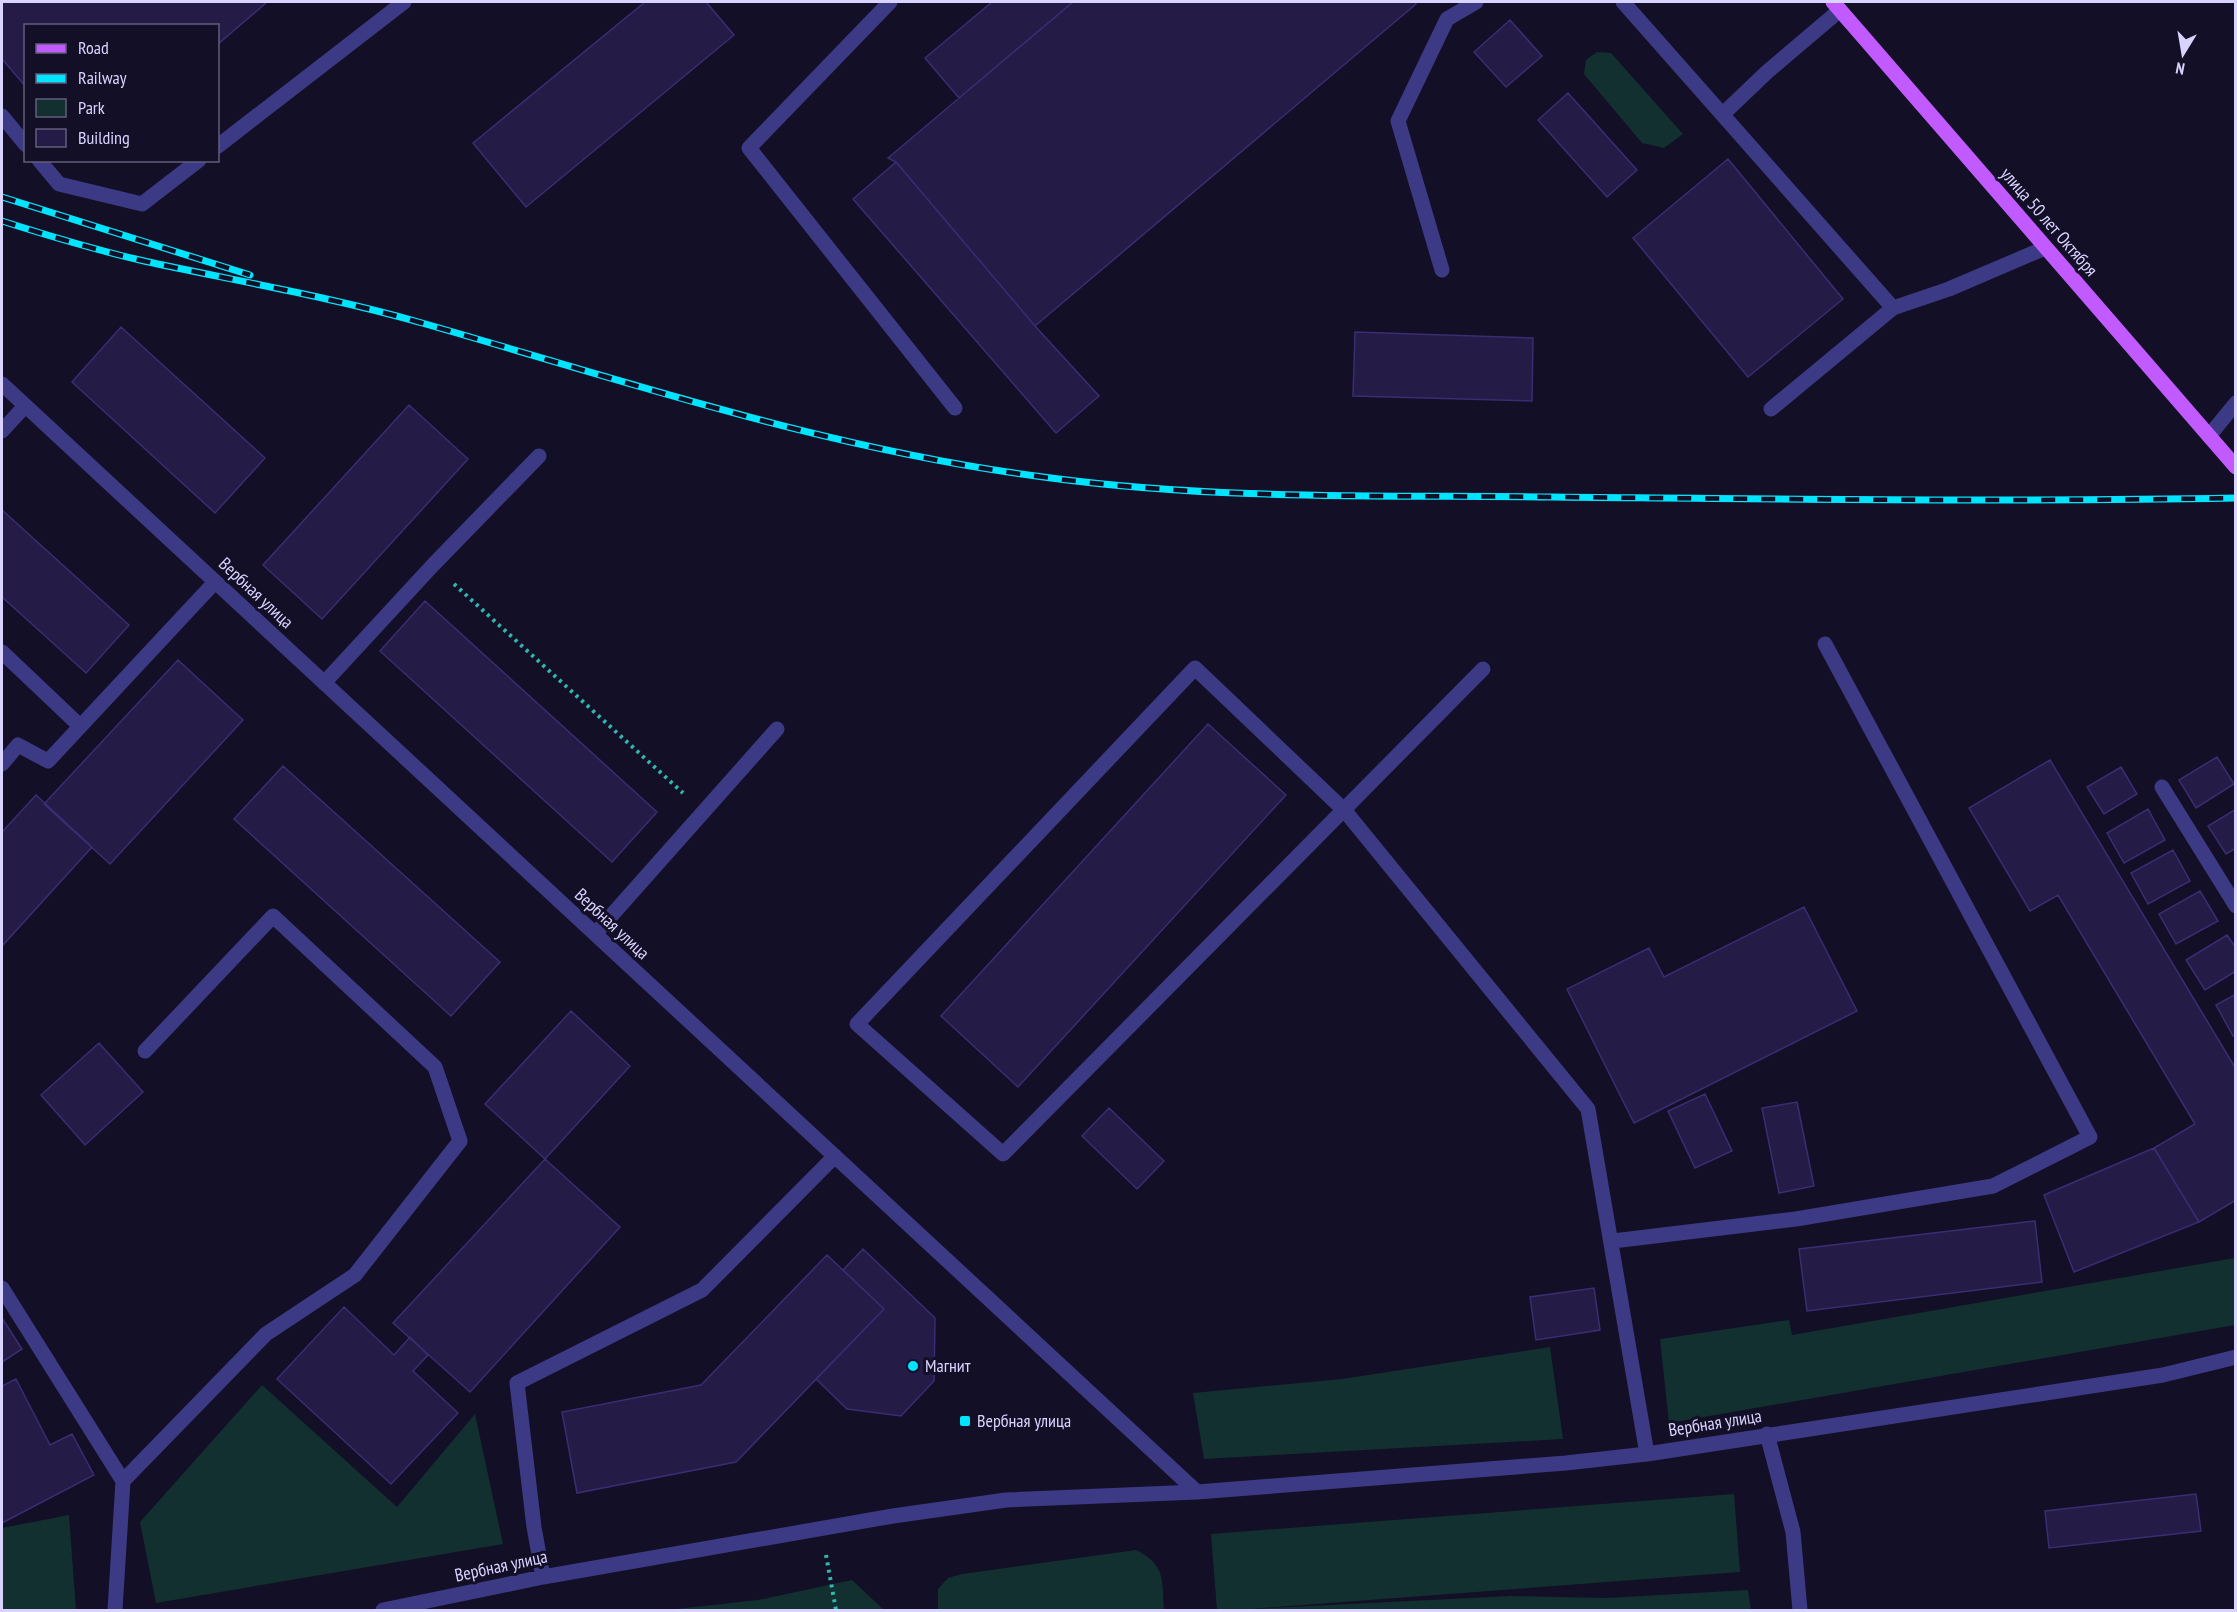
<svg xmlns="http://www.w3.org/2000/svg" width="2237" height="1612" viewBox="0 0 2237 1612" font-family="'PT Sans Narrow',sans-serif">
  <rect width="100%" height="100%" fill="#130f26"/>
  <path fill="#12302f" d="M 1597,52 L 1611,53 L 1683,134 L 1664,148 L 1642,143 L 1584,74 L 1586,60 Z
    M 2235,1258 L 2235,1325 L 1669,1423 L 1660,1339 L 1789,1320 L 1792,1335 Z
    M 1550,1347 L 1563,1439 L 1204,1459 L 1193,1393 L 1342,1379 Z
    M 262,1385 L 397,1507 L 475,1414 L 503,1544 L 156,1603 L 140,1522 Z
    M 1734,1494 L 1740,1572 L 1250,1609 L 1510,1596 L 1606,1598 L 1748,1590 L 1751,1610 L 1217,1610 L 1211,1534 Z
    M 69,1515 L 76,1610 L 2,1610 L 2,1528 Z
    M 1136,1550 C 1166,1565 1162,1580 1164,1610 L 938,1610 L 938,1589 L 948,1578 L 962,1574 Z
    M 852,1580 L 884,1610 L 667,1610 L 758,1600 Z"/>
  <path fill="#241b47" stroke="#3b2d73" stroke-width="1.5" d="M 2,2 L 267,2 L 218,44 L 218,26 L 26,26 L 26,87 L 2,59 Z
    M 645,2 L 706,2 L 734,35 L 526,207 L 473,143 Z
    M 992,2 L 1073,2 L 959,98 L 925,58 Z
    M 1073,2 L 1414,2 L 1416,4 L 1035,326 L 896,162 L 888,158 Z
    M 1510,20 L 1542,56 L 1506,87 L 1474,52 Z
    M 1568,93 L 1637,170 L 1607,197 L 1538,120 Z
    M 1728,159 L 1843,299 L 1748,377 L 1633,238 Z
    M 896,162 L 1035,326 L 1099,396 L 1056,433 L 853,199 Z
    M 121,327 L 265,458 L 215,513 L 72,382 Z
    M 1355,332 L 1533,338 L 1532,401 L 1353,396 Z
    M 409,405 L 468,459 L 322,619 L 263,565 Z
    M 2,510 L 129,625 L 86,673 L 2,597 Z
    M 425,601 L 657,812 L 612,862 L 380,651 Z
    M 178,660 L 243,720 L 110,864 L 44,804 Z
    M 1208,724 L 1286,795 L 1018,1087 L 941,1016 Z
    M 2217,757 L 2234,784 L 2196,808 L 2179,780 Z
    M 2050,760 L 2236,1069 L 2236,1200 L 2199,1222 L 2154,1148 L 2195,1124 L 2058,895 L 2030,911 L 1969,808 Z
    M 283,766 L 500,962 L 451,1016 L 234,819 Z
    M 2121,767 L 2137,794 L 2104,814 L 2087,787 Z
    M 36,795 L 92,847 L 2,946 L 2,832 Z
    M 2148,809 L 2165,840 L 2124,863 L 2107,833 Z
    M 2236,809 L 2236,848 L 2226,854 L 2208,826 Z
    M 2173,850 L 2190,881 L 2148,904 L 2131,873 Z
    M 2200,891 L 2218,921 L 2176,944 L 2159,914 Z
    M 1804,907 L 1857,1011 L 1634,1123 L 1567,989 L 1649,948 L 1664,977 Z
    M 2227,935 L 2236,948 L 2236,971 L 2205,990 L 2186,960 Z
    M 2236,994 L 2236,1034 L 2233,1036 L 2216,1005 Z
    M 571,1011 L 630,1066 L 545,1159 L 485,1104 Z
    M 99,1043 L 143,1092 L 85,1145 L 41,1095 Z
    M 1705,1094 L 1732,1151 L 1695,1168 L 1668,1111 Z
    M 1797,1102 L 1814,1186 L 1779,1193 L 1762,1108 Z
    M 1109,1108 L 1164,1161 L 1137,1189 L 1082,1136 Z
    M 2154,1148 L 2199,1222 L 2074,1272 L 2044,1195 Z
    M 545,1159 L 620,1227 L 470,1392 L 393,1323 Z
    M 2035,1221 L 2042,1282 L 1807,1311 L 1799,1249 Z
    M 863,1249 L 935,1318 L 934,1381 L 901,1416 L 847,1409 L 816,1379 L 884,1309 L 843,1270 Z
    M 827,1255 L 884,1309 L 736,1462 L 577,1493 L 562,1412 L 701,1385 Z
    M 1594,1288 L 1600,1330 L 1536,1340 L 1530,1297 Z
    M 344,1307 L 394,1355 L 410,1337 L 428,1355 L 413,1371 L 458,1413 L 391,1484 L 277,1379 Z
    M 2,1318 L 22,1349 L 2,1362 Z
    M 16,1379 L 50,1445 L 72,1434 L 94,1475 L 2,1523 L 2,1386 Z
    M 2196,1494 L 2201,1531 L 2049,1548 L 2045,1511 Z"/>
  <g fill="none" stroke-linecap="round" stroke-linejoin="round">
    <path stroke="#2fb8b0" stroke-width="4" stroke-dasharray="3 4.5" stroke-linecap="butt" d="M 454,584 L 683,793
      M 826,1555 L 836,1610"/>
    <path stroke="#3d3a85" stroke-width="15" d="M 890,2 L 749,148 L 955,408
      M 1623,2 L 1893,308 L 1949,289 L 2045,248
      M 1723,114 L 1767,72 L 1840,10
      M 2,116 L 26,145
      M 218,146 L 404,2
      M 39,160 L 59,184 L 142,204 L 199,160
      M 1442,270 L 1398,121 L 1447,19 L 1476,2
      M 2,384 L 1197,1492
      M 1771,409 L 1893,308
      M 2,431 L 25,406
      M 2209,436 L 2236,403
      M 2,652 L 80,726
      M 1483,669 L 1003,1154 L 857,1024 L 1195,668 L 1345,811 L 1588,1109 L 1647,1454
      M 324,683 L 433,565 L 539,456
      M 2,764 L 18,745 L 48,761 L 215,582
      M 2162,787 L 2236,906
      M 595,934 L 777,729
      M 1613,1241 L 1796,1219 L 1993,1186 L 2090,1137 L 1825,644
      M 2,1288 L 123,1481
      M 1767,1434 L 1793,1532 L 1800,1610
      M 543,1577 L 534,1527 L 517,1383 L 702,1290 L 835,1156
      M 115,1610 L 123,1481 L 266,1334 L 355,1275 L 460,1141 L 435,1067 L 273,916 L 145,1051
      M 383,1610 L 543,1577 L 893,1516 L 1006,1500 L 1197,1492 L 1566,1463 L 1647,1454 L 2163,1375 L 2236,1357"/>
    <path stroke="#c25bff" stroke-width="15" d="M 1833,2 L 2236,467"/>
    <g stroke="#00e5ff" stroke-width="7">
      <path id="rail" d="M 2,197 L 250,275
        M 2,221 C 49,236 96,250 144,261 C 237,281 331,297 422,323 C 632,383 833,451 1051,478 C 1217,500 1385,495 1552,497 C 1780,499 2008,502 2236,498"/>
    </g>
    <use href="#rail" stroke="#130f26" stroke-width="4.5" stroke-dasharray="14" stroke-linecap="butt"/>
  </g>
  <g fill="#00e5ff" stroke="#130f26" stroke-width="2">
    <circle cx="913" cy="1366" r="6"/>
    <rect x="959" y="1415" width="12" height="12" rx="3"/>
  </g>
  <g text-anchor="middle" stroke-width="6" stroke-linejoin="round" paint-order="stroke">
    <g font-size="18" fill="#d9d4ff" stroke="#130f26">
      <text transform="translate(2049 222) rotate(49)" y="6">улица 50 лет Октября</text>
      <text transform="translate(256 593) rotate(43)" y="6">Вербная улица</text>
      <text transform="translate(612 924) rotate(43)" y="6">Вербная улица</text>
      <text transform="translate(1715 1423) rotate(-9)" y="6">Вербная улица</text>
      <text transform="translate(501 1566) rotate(-12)" y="6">Вербная улица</text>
    </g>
    <g font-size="18" fill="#d9d4ff" stroke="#130f26" text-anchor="start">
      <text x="925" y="1372">Магнит</text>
      <text x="977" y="1427">Вербная улица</text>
    </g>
  </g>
  <rect width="2237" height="1612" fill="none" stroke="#d9d4ff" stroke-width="6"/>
  <rect x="24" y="24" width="195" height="138" fill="#130f26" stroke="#625e7d" stroke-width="1.5"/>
  <rect x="36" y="44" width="30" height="9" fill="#c25bff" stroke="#625e7d" stroke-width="1.5"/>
  <text x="78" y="54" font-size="18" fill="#d9d4ff">Road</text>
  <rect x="36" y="74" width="30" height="9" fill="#00e5ff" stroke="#625e7d" stroke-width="1.5"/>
  <text x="78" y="84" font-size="18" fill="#d9d4ff">Railway</text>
  <rect x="36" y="99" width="30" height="18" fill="#12302f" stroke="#625e7d" stroke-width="1.5"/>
  <text x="78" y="114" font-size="18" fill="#d9d4ff">Park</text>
  <rect x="36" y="129" width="30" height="18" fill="#241b47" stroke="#625e7d" stroke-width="1.5"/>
  <text x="78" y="144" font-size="18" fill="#d9d4ff">Building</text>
  <g transform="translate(2183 54) rotate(191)" stroke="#130f26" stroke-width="4.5" paint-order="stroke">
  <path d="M0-4.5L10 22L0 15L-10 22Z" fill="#d9d4ff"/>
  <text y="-9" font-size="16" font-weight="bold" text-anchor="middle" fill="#d9d4ff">N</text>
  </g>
</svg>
